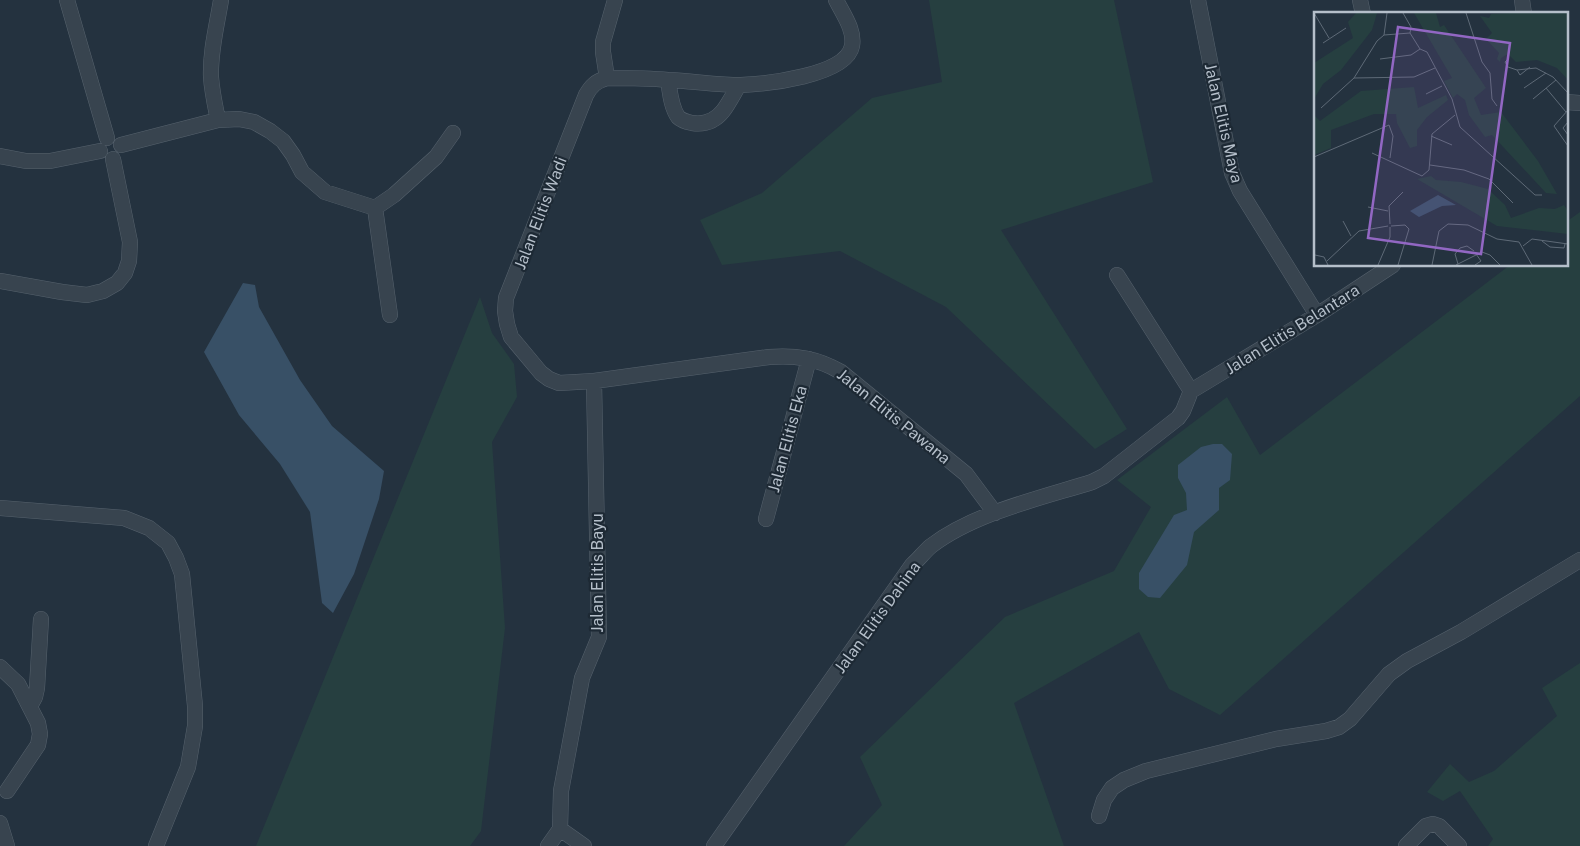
<svg xmlns="http://www.w3.org/2000/svg" width="1580" height="846" viewBox="0 0 1580 846" font-family="'Public Sans',sans-serif">
  <rect width="100%" height="100%" fill="#24323f"/>
  <path fill="#263f40" d="M 929,0 L 1114,0 L 1153,182 L 1001,230 L 1127,429 L 1095,449 L 946,307 L 840,251 L 722,265 L 700,220 L 762,193 L 872,98 L 942,82 Z
    M 1580,212 L 1580,396 L 1220,715 L 1169,689 L 1139,632 L 1014,703 L 1064,846 L 844,846 L 882,805 L 860,757 L 1005,617 L 1114,571 L 1151,507 L 1117,480 L 1227,397 L 1260,455 L 1510,265 L 1566,265 L 1566,222 Z
    M 480,297 L 492,333 L 514,364 L 517,397 L 492,442 L 505,628 L 481,831 L 470,846 L 256,846 Z
    M 1580,663 L 1580,846 L 1488,846 L 1493,839 L 1460,791 L 1443,801 L 1427,792 L 1450,764 L 1469,782 L 1494,771 L 1557,716 L 1542,688 Z"/>
  <path fill="#385066" d="M 243,283 L 255,285 L 259,307 L 300,380 L 332,426 L 384,471 L 379,499 L 354,574 L 333,613 L 322,603 L 310,512 L 280,464 L 239,415 L 204,352 Z
    M 1213,444 L 1222,444 L 1232,454 L 1230,480 L 1219,488 L 1219,510 L 1194,532 L 1187,565 L 1160,598 L 1148,597 L 1139,589 L 1139,573 L 1174,515 L 1187,510 L 1186,493 L 1178,478 L 1178,465 L 1201,447 Z"/>
  <g fill="none" stroke-linecap="round" stroke-linejoin="round">
    <g stroke="#56626d" stroke-width="16">
      <path id="minor" d="M 67,0 L 107,138
        M 615,0 L 603,42 L 603,52 L 607,78 C 596,81 591,86 586,95 L 506,298 L 505,311 L 507,324 L 511,337 L 541,373 L 549,379 L 559,383 L 594,381 L 769,357 C 796,355 817,358 841,372 L 966,474 L 995,513
        M 1198,0 L 1232,173 L 1240,191 L 1317,315
        M 1360,0 L 1363,14
        M 1522,0 L 1524,14
        M 607,78 C 627,78 648,78 668,80 C 692,81 717,85 741,85 C 765,84 846,76 852,46 C 855,30 843,14 836,0
        M 668,80 C 670,92 671,107 678,117 C 682,121 687,122 692,123 C 705,125 715,121 723,111 C 729,103 734,93 739,85
        M 1566,102 L 1580,103
        M 218,120 C 215,105 212,92 211,77 C 210,51 217,25 221,0
        M 121,145 L 218,120 L 239,119 L 254,122 L 270,131 L 283,141 L 293,155 L 302,172 L 325,192 L 375,208
        M 0,156 L 26,161 L 50,161 L 100,151
        M 375,208 L 394,195 L 436,157 L 453,133
        M 375,208 L 390,315
        M 1117,275 L 1191,391
        M 0,281 L 62,292 L 87,295 L 103,291 L 117,283 L 125,273 L 129,261 L 130,242 L 113,159
        M 1191,391 L 1317,315 L 1393,265
        M 0,508 L 124,518 L 149,528 L 168,543 L 176,558 L 182,574 L 195,706 L 195,726 L 188,767 L 156,846
        M 766,519 L 809,359
        M 0,667 L 18,684 L 38,723 L 40,734 L 38,745 L 7,791
        M 30,706 L 35,697 L 37,688 L 41,619
        M 1099,816 L 1104,800 L 1112,788 L 1124,780 L 1146,771 L 1276,739 L 1326,731 L 1339,727 L 1350,719 L 1389,674 L 1407,661 L 1461,632 L 1580,560
        M 0,823 L 7,846
        M 560,829 L 584,846
        M 548,846 L 560,829 L 561,791 L 582,678 L 599,637 L 594,381
        M 714,846 L 912,565 C 919,559 924,552 931,546 C 974,513 1041,498 1092,482 L 1104,476 L 1178,418 L 1183,411 L 1191,391
        M 1406,846 L 1426,826 L 1433,824 L 1439,826 L 1459,846"/>
    </g>
    <use href="#minor" stroke="#38444f" stroke-width="15"/>
  </g>
  <g text-anchor="middle" stroke-width="4.5" stroke-linejoin="round" paint-order="stroke">
    <g font-size="16" fill="#b5bfca" stroke="#1d2934">
      <text transform="translate(1224 123) rotate(77)" y="6">Jalan Elitis Maya</text>
      <text transform="translate(540 213) rotate(-69)" y="6">Jalan Elitis Wadi</text>
      <text transform="translate(1292 329) rotate(-32)" y="6">Jalan Elitis Belantara</text>
      <text transform="translate(894 416) rotate(39)" y="6">Jalan Elitis Pawana</text>
      <text transform="translate(787 439) rotate(-75)" y="6">Jalan Elitis Eka</text>
      <text transform="translate(597 573) rotate(-90)" y="6">Jalan Elitis Bayu</text>
      <text transform="translate(877 617) rotate(-54)" y="6">Jalan Elitis Dahina</text>
    </g>
  </g>
  <g transform="translate(1314 12)">
    <rect width="254" height="254" fill="#24323f"/>
    <path d="M 42,1 L 63,1 L 58,18 L 27,58 L 9,72 L 0,87 L 0,51 L 39,26 L 34,10 ZM 100,1 L 122,1 L 126,15 L 130,13 L 172,76 L 160,86 L 167,103 L 187,100 L 224,149 L 243,182 L 232,181 L 178,123 L 171,125 L 155,103 L 151,88 L 143,82 L 139,86 L 130,69 L 138,66 ZM 195,1 L 254,1 L 254,68 L 243,56 L 223,48 L 202,50 L 194,42 L 187,46 L 186,50 L 183,47 L 185,41 L 172,27 L 178,21 L 166,4 L 175,6 L 177,2 ZM 100,75 L 104,96 L 132,83 L 134,88 L 113,105 L 103,118 L 103,134 L 96,136 L 83,111 L 82,102 L 60,102 L 17,118 L 17,136 L 0,143 L 0,103 L 6,109 L 47,79 ZM 117,164 L 122,168 L 147,170 L 174,177 L 191,193 L 197,206 L 225,196 L 241,197 L 250,193 L 254,199 L 254,222 L 183,214 L 103,167 Z" fill="#263f40"/>
    <path d="M 124,183 L 142,193 L 128,194 L 105,205 L 96,199 Z" fill="#385066"/>
    <path fill="none" stroke="#5e6a77" stroke-width="1" d="M 0,1 L 15,26M 89,1 L 97,15 L 96,21M 152,1 L 168,50 L 176,61 L 178,87 L 183,94M 96,21 L 106,37 L 113,40 L 138,87 L 146,115 L 221,183 L 228,183M 70,23 L 96,21M 9,31 L 32,16M 195,46 L 191,50 L 194,55 L 203,58 L 222,56 L 239,65 L 254,81M 66,47 L 97,43 L 106,37M 203,58 L 206,63 L 216,55M 40,66 L 100,65 L 121,56M 210,76 L 232,61M 232,76 L 252,100M 112,82 L 128,74M 219,87 L 242,68M 7,96 L 40,66 L 63,29 L 70,23 L 73,1M 254,98 L 240,114 L 254,134M 254,110 L 249,116 L 254,123M 117,124 L 138,133M 58,141 L 108,164 L 115,158 L 118,122 L 141,103M 0,145 L 75,113 L 79,124 L 76,146M 116,153 L 150,158 L 175,167 L 199,191M 54,195 L 74,199M 29,209 L 37,224M 76,212 L 75,194 L 89,180M 77,214 L 91,213 L 95,217 L 84,253M 228,229 L 236,235 L 250,236 L 251,232M 209,234 L 218,227 L 254,232M 1,243 L 10,245 L 14,253M 13,249 L 45,219 L 74,214M 144,252 L 141,242 L 146,236 L 153,234 L 160,239M 64,253 L 76,225 L 76,215M 118,253 L 125,219 L 134,212 L 154,213 L 183,227 L 205,230 L 218,253M 142,253 L 168,240 L 176,243 L 186,253M 161,253 L 167,249 L 162,242"/>
    <path fill="#9267c3" fill-opacity="0.15" stroke="#9267c3" stroke-width="2.5" d="M 84,15 L 196,31 L 167,242 L 54,226 Z"/>
    <rect width="254" height="254" fill="none" stroke="#b5bfca" stroke-width="2.5"/>
  </g>
</svg>
